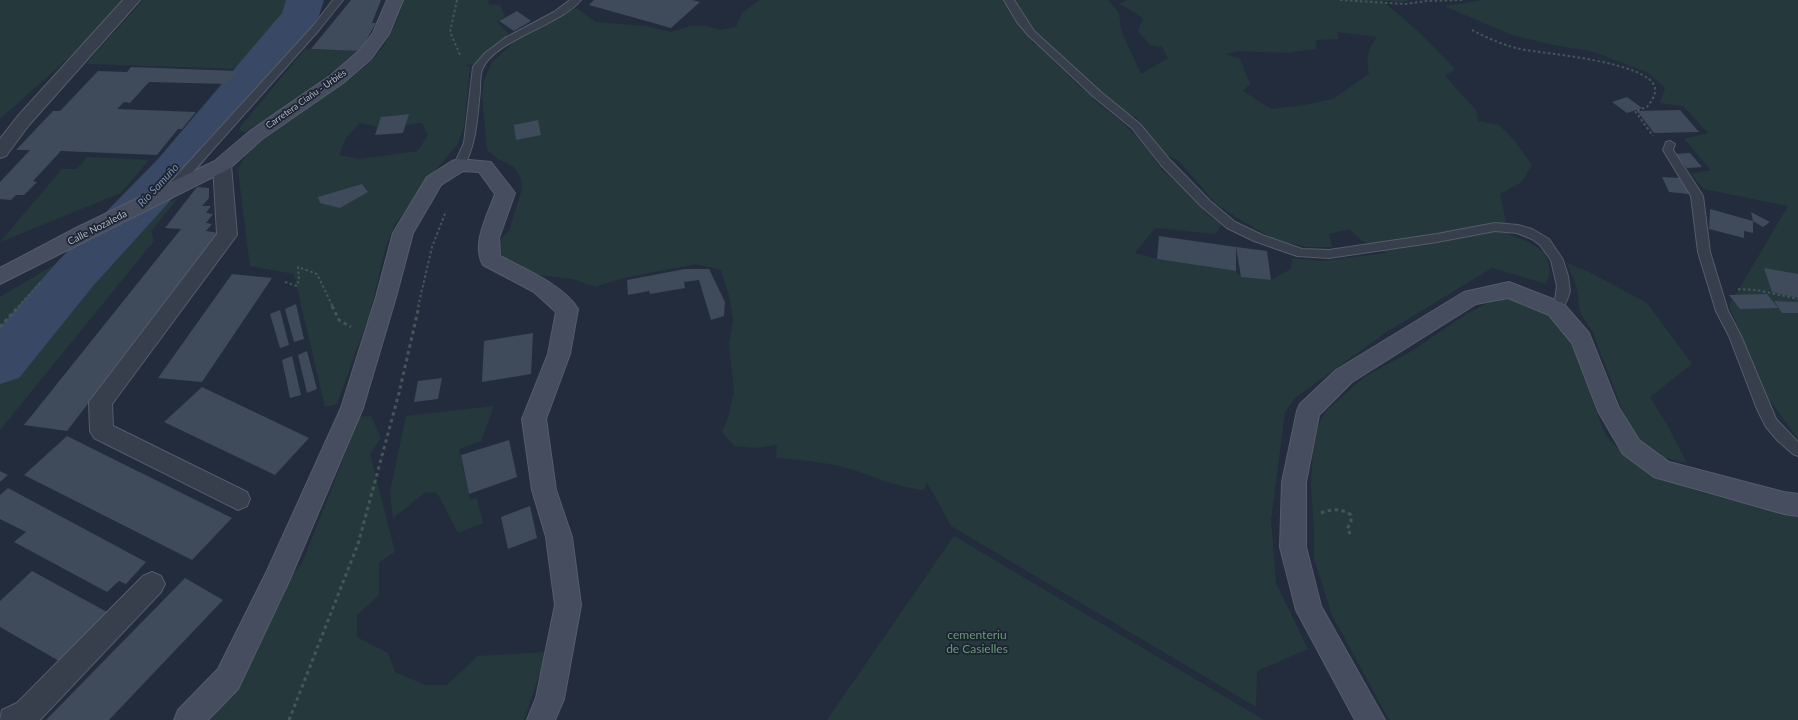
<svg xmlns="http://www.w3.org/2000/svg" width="1798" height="720" viewBox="0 0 1798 720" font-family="Lato,sans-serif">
  <rect width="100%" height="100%" fill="#232c3c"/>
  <path fill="#25393d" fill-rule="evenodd" d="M 0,0 L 126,0 L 93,36 L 0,119 Z
    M 143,0 L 287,0 L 287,14 L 242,69 L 86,64 Z
    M 404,0 L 489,0 L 488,4 L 500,5 L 505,16 L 497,22 L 508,33 L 506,39 L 478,64 L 465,65 L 470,67 L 464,127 L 457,145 L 426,181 L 394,226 L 386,246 L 369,315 L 337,404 L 325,407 L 294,274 L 250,266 L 238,170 C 252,130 337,93 369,63 C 387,46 397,23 404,0 ZM 408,114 L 406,125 L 422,123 L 428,135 L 418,151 L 359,159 L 339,155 L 346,138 L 360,123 L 378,127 L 382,117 Z
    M 760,0 L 1005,0 L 1015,20 L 1033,39 L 1031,43 L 1040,46 L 1043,51 L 1080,87 L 1091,94 L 1093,99 L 1124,124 L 1142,142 L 1162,170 L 1179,185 L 1209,216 L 1221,224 L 1216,234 L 1155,228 L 1135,253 L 1157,259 L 1236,271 L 1241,277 L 1271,280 L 1291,269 L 1292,258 L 1323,261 L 1386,253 L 1361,240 L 1349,229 L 1329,234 L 1332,247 L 1307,247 L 1290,243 L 1285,245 L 1239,219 L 1216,204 L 1179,161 L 1167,155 L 1136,117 L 1127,114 L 1041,38 L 1024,20 L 1013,0 L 1108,0 L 1119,13 L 1121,30 L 1141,74 L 1168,58 L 1162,47 L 1150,45 L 1138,31 L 1143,18 L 1120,4 L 1127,0 L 1409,0 L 1403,2 L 1383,1 L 1420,33 L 1455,69 L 1445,76 L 1476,110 L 1478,121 L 1499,125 L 1515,141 L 1532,165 L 1522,182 L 1500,194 L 1509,235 C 1534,242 1559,255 1546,284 L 1492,268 L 1385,333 L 1295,398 L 1285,412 L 1271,520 L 1276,583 L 1308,649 L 1257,671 L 1256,707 L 951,526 L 927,482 L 924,490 C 898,488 874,476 850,469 C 826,462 801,460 776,458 L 777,445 L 755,448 L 734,446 L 722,432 L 728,418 L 734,391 L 729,345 L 733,320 L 729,296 L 721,270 L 696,264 L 623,278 L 595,287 L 573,279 L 531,274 L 503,260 L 499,241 L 509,231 L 522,189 L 521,178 L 514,167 L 498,159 L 487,150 L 482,94 L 484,80 L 492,62 L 514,42 L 576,8 L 596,22 L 645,26 L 671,32 L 691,26 L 707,26 L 720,30 L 736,27 L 743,12 ZM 1337,32 L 1377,37 C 1367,51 1366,57 1369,74 L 1333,99 L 1304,105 L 1271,109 L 1243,91 L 1250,84 L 1240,59 L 1226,54 L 1239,51 L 1286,53 L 1316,49 L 1316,40 L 1339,39 Z
    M 1484,0 L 1798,0 L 1798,439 L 1769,399 L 1729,306 L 1788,206 L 1704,189 L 1690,174 L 1711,170 L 1684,139 L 1708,133 L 1683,106 L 1660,103 L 1665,88 L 1647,72 L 1591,51 L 1553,45 L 1512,35 L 1444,6 Z
    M 305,49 L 360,51 L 287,105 L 245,132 L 239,131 L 240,127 Z
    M 87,157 L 149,160 L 121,193 L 0,242 L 62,169 L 77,169 Z
    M 178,198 L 151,231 L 154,241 L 0,430 L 0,367 L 117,230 Z
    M 87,245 L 0,342 L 0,297 Z
    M 1567,263 L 1589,272 L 1647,303 L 1692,364 L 1650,397 L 1666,423 L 1687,463 L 1657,456 L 1634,440 L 1593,333 L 1580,312 L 1577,288 Z
    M 1507,298 L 1514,298 C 1527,304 1543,309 1555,317 C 1559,320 1561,325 1564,329 C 1581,354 1586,385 1597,413 C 1600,420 1602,429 1606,435 C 1647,489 1735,500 1798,514 L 1798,720 L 1389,720 L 1332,615 L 1314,559 L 1314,531 L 1311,483 L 1313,451 L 1318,426 L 1325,412 L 1364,377 L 1410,352 L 1468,313 L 1490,302 Z
    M 494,406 L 481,441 L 459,449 L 470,500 L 477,498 L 483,523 L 458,533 L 437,493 L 426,492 L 393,518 L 390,492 L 406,416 Z
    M 371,416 L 381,438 L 370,454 L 395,552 L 379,562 L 379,595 L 357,615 L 357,637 L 388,653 L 395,672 L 425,685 L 447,685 L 478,656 L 547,652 L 524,720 L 211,720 L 281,601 L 289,579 L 302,563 L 360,417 Z
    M 954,536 L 1264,720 L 827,720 Z"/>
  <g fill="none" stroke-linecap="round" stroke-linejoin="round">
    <path fill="#394965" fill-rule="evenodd" d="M 286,0 L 324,0 L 319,16 L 314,24 L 190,179 L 93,286 L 19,378 L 0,384 L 0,327 L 59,260 L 158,159 L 282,13 Z"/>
  </g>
  <path fill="#3f4a5b" d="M 351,0 L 381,0 L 372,23 L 376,23 L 360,51 L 311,49 Z
    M 594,0 L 692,0 L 700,2 L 671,28 L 589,5 Z
    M 517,11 L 531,21 L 514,31 L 499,21 Z
    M 131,67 L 237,71 L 227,84 L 149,82 L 130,103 L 124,102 L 117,109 L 196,112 L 182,129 L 178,129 L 157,155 L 61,151 L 33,181 L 37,182 L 24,195 L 16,195 L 11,200 L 0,199 L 0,182 L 30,150 L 16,150 L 53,111 L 60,111 L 98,71 L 127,72 Z
    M 1627,97 L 1642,108 L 1627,113 L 1612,102 Z
    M 1680,110 L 1699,132 L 1654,133 L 1637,111 Z
    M 409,114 L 403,133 L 375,135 L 381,117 Z
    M 538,120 L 541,135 L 516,140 L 514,125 Z
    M 1690,153 L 1702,167 L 1687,168 L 1674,154 Z
    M 1662,177 L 1681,178 L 1689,194 L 1669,192 Z
    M 362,184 L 368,192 L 340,208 L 320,203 L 318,197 Z
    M 197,187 L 209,188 L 209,198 L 202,206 L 211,206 L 206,213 L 213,214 L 206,223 L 212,224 L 206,231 L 219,233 L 67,431 L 24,425 L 181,229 L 165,228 Z
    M 1710,209 L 1753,221 L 1753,233 L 1744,231 L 1744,238 L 1709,229 Z
    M 1751,212 L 1770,222 L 1763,227 L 1753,221 Z
    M 1159,236 L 1236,247 L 1236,271 L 1157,259 Z
    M 1236,247 L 1267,251 L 1271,280 L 1241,277 Z
    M 1764,268 L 1798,274 L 1798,298 L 1772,292 Z
    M 685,269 L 709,269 L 725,302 L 724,316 L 711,320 L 699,280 L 684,282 L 685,288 L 650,294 L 649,291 L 628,295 L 627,280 Z
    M 232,274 L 272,278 L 202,382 L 158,378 Z
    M 1767,294 L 1778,308 L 1740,309 L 1729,295 Z
    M 1774,301 L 1798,302 L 1798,313 L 1782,313 Z
    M 296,304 L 304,339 L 294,342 L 285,309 Z
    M 280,310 L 289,345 L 280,348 L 270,314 Z
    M 533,333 L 531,374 L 482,382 L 484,341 Z
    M 307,351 L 317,389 L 307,393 L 298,355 Z
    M 292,356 L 301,395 L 290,398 L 282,360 Z
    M 442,378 L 438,399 L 414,402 L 418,381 Z
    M 202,387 L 309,438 L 275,475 L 164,422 Z
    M 67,436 L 232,518 L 192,560 L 24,475 Z
    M 509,440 L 517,477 L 469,494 L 461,455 Z
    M 0,471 L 8,475 L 0,482 Z
    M 8,488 L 146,562 L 126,584 L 119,581 L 107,592 L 14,542 L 26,532 L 0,519 L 0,495 Z
    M 530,506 L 537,538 L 508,549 L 501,517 Z
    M 32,571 L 107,612 L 59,661 L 0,627 L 0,601 Z
    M 185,578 L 223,600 L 109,720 L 46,720 Z"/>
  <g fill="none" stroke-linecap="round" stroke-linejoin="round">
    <g stroke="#555c6a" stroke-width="2">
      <path id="lane" d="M 333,0 L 343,0 L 319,30 L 175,192 L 167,192 L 165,189 L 167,186 L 313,26 Z
        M 570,0 L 581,0 C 561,25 492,41 482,70 C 480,76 480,85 480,91 C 477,117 477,144 463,168 L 455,168 L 454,165 L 464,143 L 473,67 L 485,53 L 505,38 L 554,12 Z
        M 1004,0 L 1014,0 L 1034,31 L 1102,93 L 1140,124 L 1169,159 L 1210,201 L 1235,222 L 1262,235 L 1302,249 L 1329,250 L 1437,234 L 1495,223 L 1518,225 L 1532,229 L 1549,239 L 1563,260 L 1568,276 L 1570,291 L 1567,300 L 1560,312 L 1552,312 L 1550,309 L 1555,300 L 1557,286 L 1551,260 L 1540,245 L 1532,239 L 1517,233 L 1495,231 L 1437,242 L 1329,258 L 1297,256 L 1254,241 L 1227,228 L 1202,207 L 1161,165 L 1132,128 L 1094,97 L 1028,35 L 1017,22 Z
        M 1670,141 L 1675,144 L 1673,150 L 1703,196 L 1710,252 L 1728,311 L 1741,336 L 1776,419 L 1798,442 L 1798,456 L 1793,454 L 1778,441 L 1766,427 L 1757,409 L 1729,336 L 1716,311 L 1698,252 L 1691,196 L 1663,150 L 1666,142 Z"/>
    </g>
    <g stroke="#555c6a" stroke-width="2">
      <path id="street" d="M 123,0 L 140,0 L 29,125 L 6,156 L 0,158 L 0,139 L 17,117 Z
        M 222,159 L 229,161 L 231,165 L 237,235 L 112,404 L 113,426 L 247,492 L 250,499 L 247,506 L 238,510 L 94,438 L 90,431 L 89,402 L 217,234 L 213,165 L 215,161 Z
        M 152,572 L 161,576 L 165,584 L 161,592 L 40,720 L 0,720 L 2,710 L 17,703 L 143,576 Z"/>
    </g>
    <g stroke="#555c6a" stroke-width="2">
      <path id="secondary" d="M 387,0 L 403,0 L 389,34 L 371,59 L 343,83 L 262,139 L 229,169 L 0,284 L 0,268 L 76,228 L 215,161 L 250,131 L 331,75 L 359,51 L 373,33 Z
        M 459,159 L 491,162 L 515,193 L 499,238 L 500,256 C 523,268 565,286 578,309 L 570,354 L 546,419 L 556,490 L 572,537 L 581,605 L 564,699 L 555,720 L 527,720 L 536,698 L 555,605 L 546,537 L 532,490 L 522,419 L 548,354 L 556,312 L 534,292 L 483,265 C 471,244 488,214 495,194 L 479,172 L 463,171 L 441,185 L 413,233 L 396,297 L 363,408 L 290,579 L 238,689 L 208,720 L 174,720 L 178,710 L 218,669 L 267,571 L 341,408 L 376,297 L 393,233 L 427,177 L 452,161 Z
        M 1509,282 L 1563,303 L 1589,333 L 1619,408 L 1639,440 L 1669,462 L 1784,492 L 1798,494 L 1798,516 L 1784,514 L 1654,477 L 1623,454 L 1598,411 L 1572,343 L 1549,315 L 1508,298 L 1476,304 L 1352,382 L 1319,415 L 1306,482 L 1306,547 L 1321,606 L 1385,720 L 1355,720 L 1296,610 L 1280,547 L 1282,482 L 1297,411 L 1300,404 L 1336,370 L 1464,292 Z"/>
    </g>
    <path stroke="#43565a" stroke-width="2" stroke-dasharray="2.5 2.5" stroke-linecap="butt" d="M 457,0 L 450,32 L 461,57
      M 1340,0 L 1405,4 L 1427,1 L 1464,0
      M 1472,30 C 1487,38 1503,45 1520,49 C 1544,54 1649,61 1655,88 C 1656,95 1651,102 1647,107 L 1635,111 L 1653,136
      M 285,282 L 297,286 L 299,280 L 298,267 L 317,274 L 333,307
      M 1738,289 L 1757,290 L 1798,299
      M 18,307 L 40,283
      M 418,307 L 432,247 L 446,211"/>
    <path stroke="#43565a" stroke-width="3" stroke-dasharray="3.5 3.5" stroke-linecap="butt" d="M 332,306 L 339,320 L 351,327
      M 0,327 L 19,306
      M 1321,513 C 1331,509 1342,508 1351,515 L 1351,522 L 1347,529 L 1352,536
      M 289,720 L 358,544 L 399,393 L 419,306"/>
    <use href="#lane" fill="#373e4c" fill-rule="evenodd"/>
    <use href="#street" fill="#373e4c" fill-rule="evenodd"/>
    <use href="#secondary" fill="#454d5f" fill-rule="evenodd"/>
  </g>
  <g text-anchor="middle" stroke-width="3.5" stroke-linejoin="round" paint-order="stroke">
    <g font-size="9" fill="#b2b9c7" stroke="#1c2331">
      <text transform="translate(306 99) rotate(-35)" y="3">Carretera Ciañu - Urbiés</text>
    </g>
    <g font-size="10" fill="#b2b9c7" stroke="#1c2331">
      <text transform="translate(97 227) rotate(-27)" y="4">Calle Nozaleda</text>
    </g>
    <g font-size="11" font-style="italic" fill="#7b8eaf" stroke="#1c2331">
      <text transform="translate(158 185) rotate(-47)" y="4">Río Samuño</text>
    </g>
    <g font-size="12" fill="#6a9877" stroke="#1c2331">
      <text x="977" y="639">cementeriu<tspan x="977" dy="14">de Casielles</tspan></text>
    </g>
  </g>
</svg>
